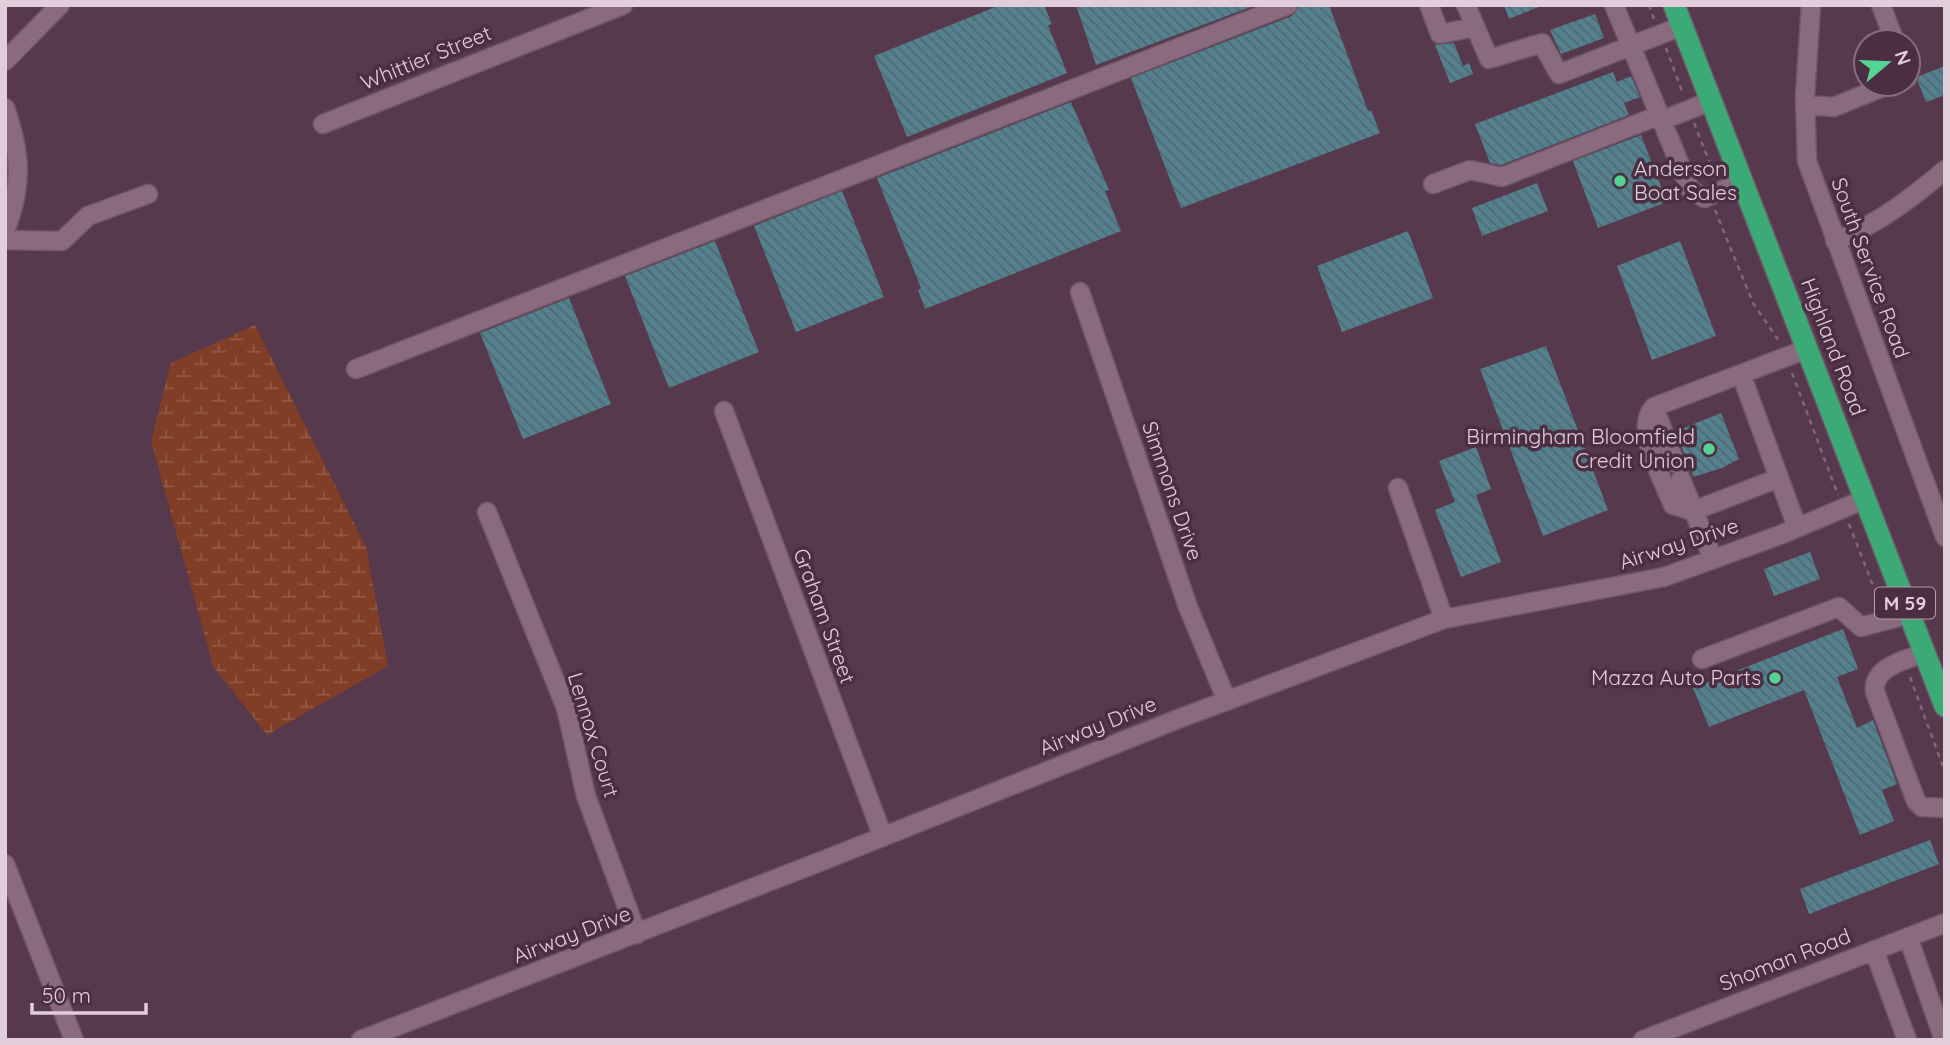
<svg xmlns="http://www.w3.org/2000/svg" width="1950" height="1045" viewBox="0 0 1950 1045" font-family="Quicksand,sans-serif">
  <defs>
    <pattern id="wetland-marsh" width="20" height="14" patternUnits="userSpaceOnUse" patternTransform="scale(1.75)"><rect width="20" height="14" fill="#813e27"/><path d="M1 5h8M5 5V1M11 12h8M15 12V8" fill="none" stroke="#935946"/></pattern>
    <pattern id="building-back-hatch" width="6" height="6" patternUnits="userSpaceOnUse" patternTransform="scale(1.75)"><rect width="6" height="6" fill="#55808d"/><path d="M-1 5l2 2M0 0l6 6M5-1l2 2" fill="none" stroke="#4f6972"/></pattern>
  </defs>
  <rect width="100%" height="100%" fill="#56394d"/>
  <path fill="url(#wetland-marsh)" d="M 255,325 L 366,547 L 388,666 L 267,735 L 213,666 L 151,441 L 171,363 Z"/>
  <path fill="url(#building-back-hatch)" d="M 1000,5 L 1044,5 L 1052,24 L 1048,25 L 1067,73 L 907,137 L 874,56 Z
    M 1076,5 L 1256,5 L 1096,65 Z
    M 1299,5 L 1329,5 L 1368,111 L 1371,110 L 1380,133 L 1181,208 L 1131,78 L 1292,16 Z
    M 1504,5 L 1541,5 L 1541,6 L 1509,19 Z
    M 1595,14 L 1604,38 L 1561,54 L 1550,30 Z
    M 1454,43 L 1463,66 L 1469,63 L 1473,74 L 1450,83 L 1435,45 Z
    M 1945,66 L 1945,95 L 1926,102 L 1918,82 L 1919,76 Z
    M 1613,72 L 1617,82 L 1631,76 L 1640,97 L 1624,103 L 1629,115 L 1501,165 L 1490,163 L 1475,124 Z
    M 1071,102 L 1109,190 L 1105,191 L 1121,231 L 925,309 L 918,290 L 921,288 L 877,178 Z
    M 1641,135 L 1667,202 L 1598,228 L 1573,161 Z
    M 1537,183 L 1548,211 L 1482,236 L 1472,208 Z
    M 842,191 L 884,297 L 796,332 L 754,226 Z
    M 1408,231 L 1433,298 L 1342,332 L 1317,266 Z
    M 715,241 L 759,352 L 669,388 L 625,276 Z
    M 1680,241 L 1716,336 L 1652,360 L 1617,266 Z
    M 569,298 L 611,404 L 523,439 L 480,333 Z
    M 1546,346 L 1608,510 L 1543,536 L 1480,369 Z
    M 1721,413 L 1739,459 L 1722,468 L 1693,477 L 1691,468 L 1689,471 L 1685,469 L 1684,453 L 1676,431 Z
    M 1476,447 L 1491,489 L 1476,495 L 1501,562 L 1461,577 L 1435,510 L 1455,502 L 1439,461 Z
    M 1810,552 L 1820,579 L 1774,596 L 1764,569 Z
    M 1843,629 L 1858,669 L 1837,677 L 1857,728 L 1873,720 L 1897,784 L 1882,790 L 1894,821 L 1860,835 L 1804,690 L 1709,727 L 1693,688 Z
    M 1930,840 L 1939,864 L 1809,914 L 1800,889 Z"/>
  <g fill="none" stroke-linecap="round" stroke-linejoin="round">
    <g stroke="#6f5768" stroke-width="21">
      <path id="minor" d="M 1429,5 L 1440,34 L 1475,27
        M 1466,5 L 1489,59 L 1542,43 L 1559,74 L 1682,26
        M 1614,5 L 1690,189 L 1704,198 L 1742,182
        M 1811,5 L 1805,96 L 1807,161 L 1945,537
        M 1881,5 L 1895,42
        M 5,61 L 60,5
        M 1908,74 L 1908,77
        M 1805,105 L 1834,107 L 1890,84
        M 5,108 C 21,153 23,186 5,231
        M 1663,120 L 1711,101
        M 323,124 L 623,5
        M 1433,184 L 1470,170 L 1502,177 L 1660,115
        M 5,240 L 62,241 L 88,216 L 148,194
        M 1835,241 C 1878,224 1909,200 1945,170
        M 1080,292 L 1188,607 L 1227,701
        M 356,369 L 1288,5
        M 1741,374 L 1654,407 C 1633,429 1663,479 1673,505 L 1693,511 L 1779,478
        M 1654,407 L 1675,463
        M 724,411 L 883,837
        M 1681,479 L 1713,559
        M 1398,488 L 1444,619
        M 487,512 L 566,708 L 586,796 L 637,934
        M 1797,527 L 1741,374 L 1807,349
        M 1924,653 C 1905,660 1872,667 1875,692 L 1916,801 L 1922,807 L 1945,808
        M 1702,659 L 1839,607 L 1861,627 L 1909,614
        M 5,864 L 74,1040
        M 1908,937 L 1944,1040
        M 1874,950 L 1907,1040
        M 361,1040 L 827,859 L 1178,719 L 1444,619 L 1664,577 L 1780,535 L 1865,499
        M 1643,1040 L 1945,923"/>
    </g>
    <g stroke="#6f5768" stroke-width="24">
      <path id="highway" d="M 1674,5 L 1945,706"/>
    </g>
    <path stroke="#806677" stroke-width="2.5" stroke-dasharray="5 5" stroke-linecap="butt" d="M 1649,5 L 1654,19
      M 1666,48 L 1683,94
      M 1694,123 L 1715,176
      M 1715,210 L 1753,303 L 1779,341
      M 1792,373 L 1838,495
      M 1849,524 L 1881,606
      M 1910,677 L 1945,772"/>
    <use href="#minor" stroke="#8a6a7f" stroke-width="18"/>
    <use href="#highway" stroke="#3caa76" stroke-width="21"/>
  </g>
  <g fill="#54d395" stroke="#4b2e42" stroke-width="2.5">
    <circle cx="1620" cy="181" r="7"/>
    <circle cx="1709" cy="449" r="7"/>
    <circle cx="1775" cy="678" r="7"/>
  </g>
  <g text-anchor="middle" stroke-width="7" stroke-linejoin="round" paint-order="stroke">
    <rect fill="#4b2e42" stroke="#b49eac" stroke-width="2" x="1875" y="587.5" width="60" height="31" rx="5"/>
    <g font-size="19" font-weight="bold" fill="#e1ceda">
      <text x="1905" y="610">M 59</text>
    </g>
    <g font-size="21" fill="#e1ceda" stroke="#4b2e42">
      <text transform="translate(426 58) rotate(-22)" y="7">Whittier Street</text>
      <text transform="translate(1870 268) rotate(70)" y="7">South Service Road</text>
      <text transform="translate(1833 347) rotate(69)" y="7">Highland Road</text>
      <text transform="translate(1172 491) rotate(71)" y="7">Simmons Drive</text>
      <text transform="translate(1679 544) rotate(-18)" y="7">Airway Drive</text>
      <text transform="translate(824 616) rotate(70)" y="7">Graham Street</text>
      <text transform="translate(1098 726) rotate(-22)" y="7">Airway Drive</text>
      <text transform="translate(593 735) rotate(73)" y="7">Lennox Court</text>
      <text transform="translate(572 935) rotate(-21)" y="7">Airway Drive</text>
      <text transform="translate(1785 960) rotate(-21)" y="7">Shoman Road</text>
    </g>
    <g font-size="21" fill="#e1ceda" stroke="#4b2e42" text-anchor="end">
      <text x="1634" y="176" text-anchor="start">Anderson<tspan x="1634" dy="24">Boat Sales</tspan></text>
      <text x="1695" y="444">Birmingham Bloomfield<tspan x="1695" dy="24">Credit Union</tspan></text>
      <text x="1761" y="685">Mazza Auto Parts</text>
    </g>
  </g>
  <rect width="1950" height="1045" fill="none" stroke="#e1ceda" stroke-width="14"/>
  <g transform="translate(1887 63) rotate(71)"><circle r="33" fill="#4b2e42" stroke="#876e7f" stroke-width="2"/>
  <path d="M0-5L12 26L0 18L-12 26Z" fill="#54d395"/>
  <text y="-10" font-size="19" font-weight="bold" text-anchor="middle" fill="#e1ceda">N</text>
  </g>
  <path d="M32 1003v10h114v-10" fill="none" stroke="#e1ceda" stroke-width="3.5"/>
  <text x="42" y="1003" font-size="21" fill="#e1ceda" stroke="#4b2e42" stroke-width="5" paint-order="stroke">50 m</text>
</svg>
